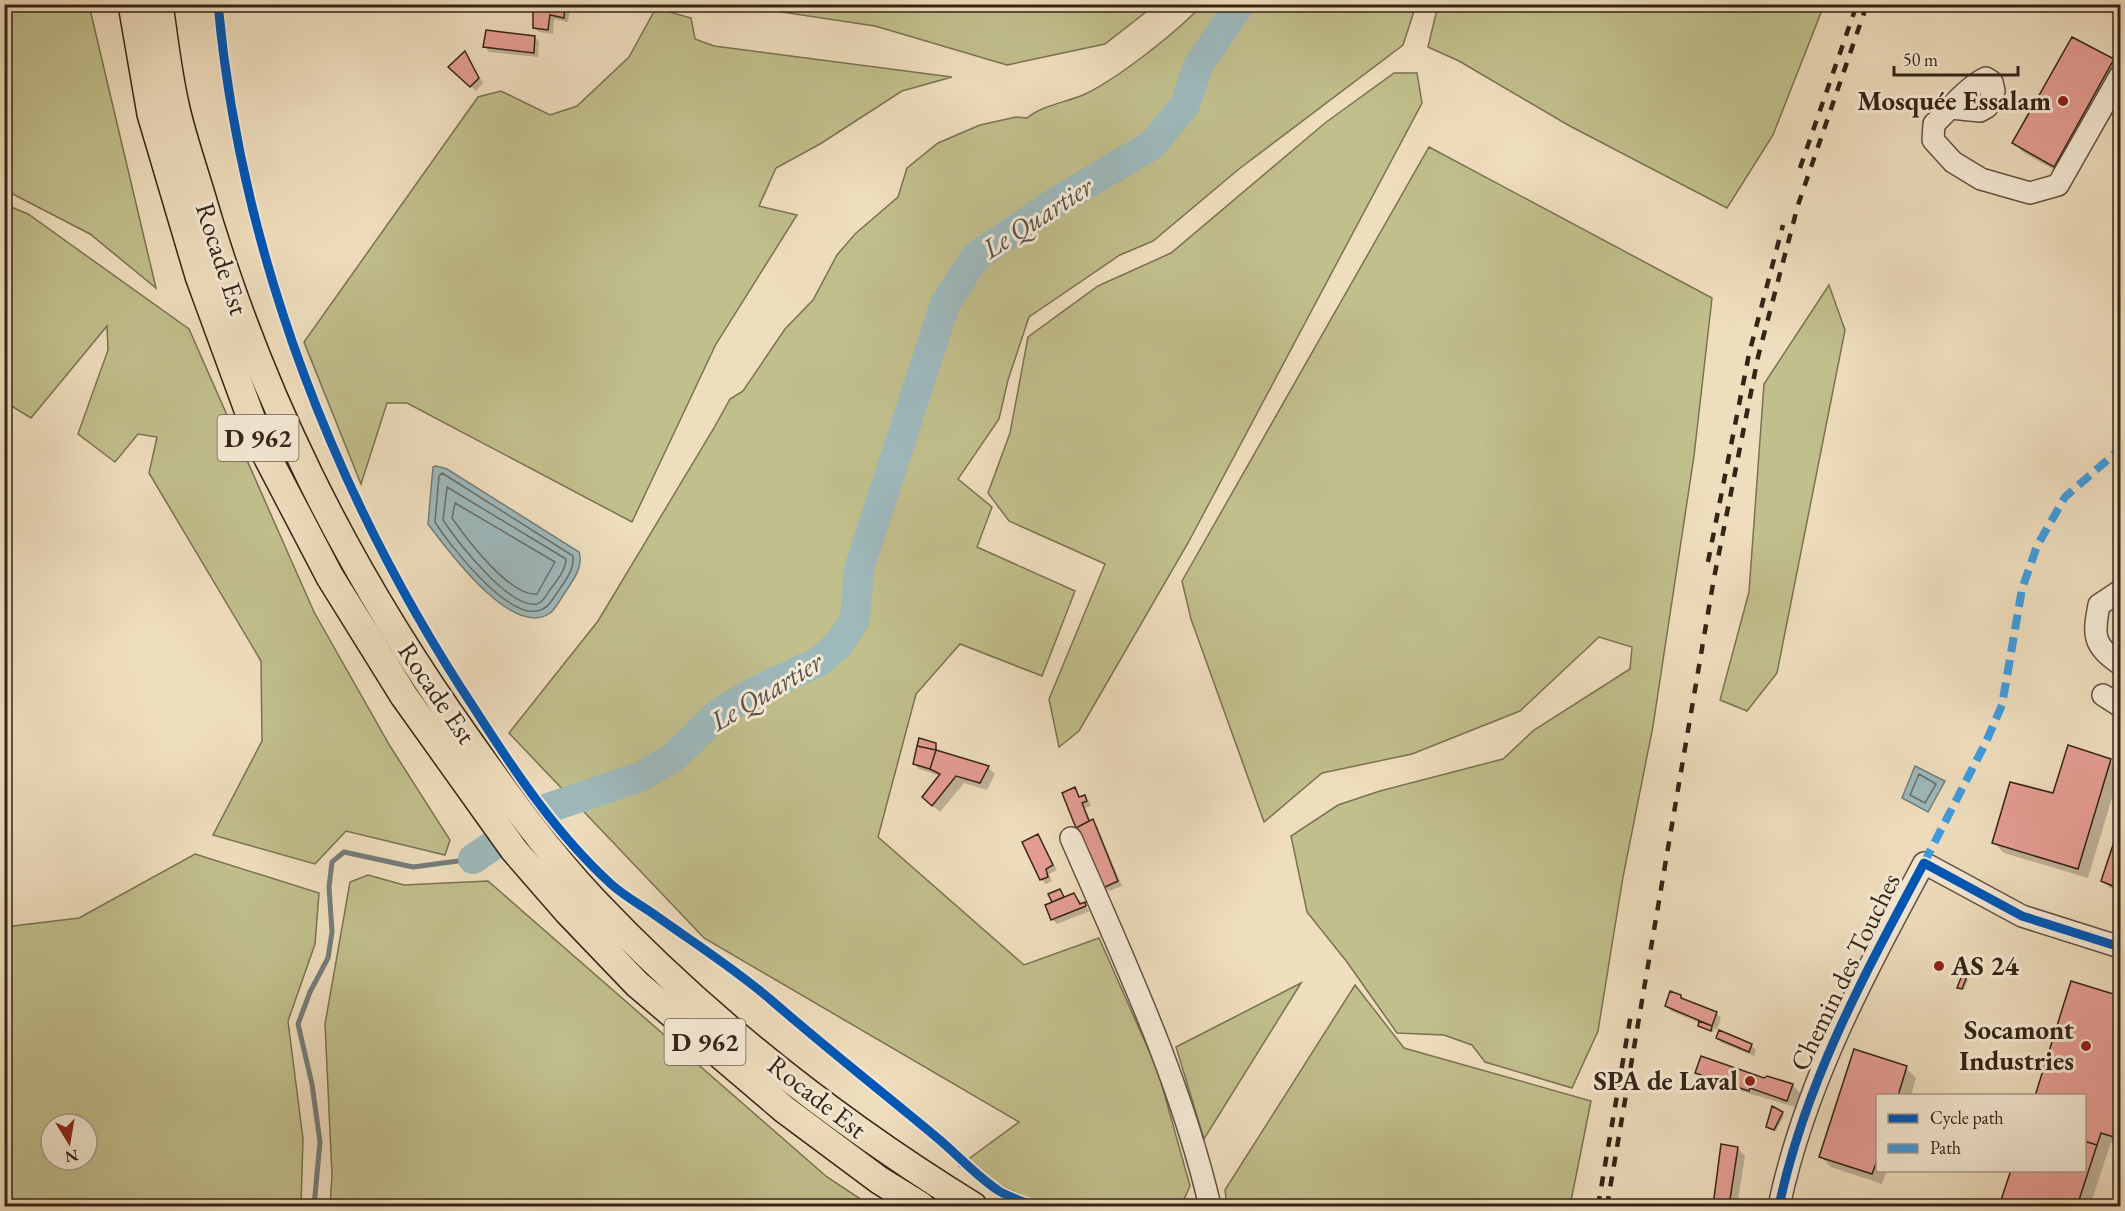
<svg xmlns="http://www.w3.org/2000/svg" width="2125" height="1211" viewBox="0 0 2125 1211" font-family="'EB Garamond',serif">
  <rect width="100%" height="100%" fill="#efdebe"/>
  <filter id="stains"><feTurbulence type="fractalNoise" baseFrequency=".00333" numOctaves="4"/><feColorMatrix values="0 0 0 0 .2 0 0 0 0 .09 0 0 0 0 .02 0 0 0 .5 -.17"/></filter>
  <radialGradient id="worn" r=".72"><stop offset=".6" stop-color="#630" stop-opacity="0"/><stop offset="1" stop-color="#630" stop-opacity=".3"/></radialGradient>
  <path fill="#c1bf8c" stroke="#7a7252" stroke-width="1.5" fill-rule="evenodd" d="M 4,5 L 89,5 L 156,288 L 90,234 L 5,190 Z
    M 735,5 L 1155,4 L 1155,5 L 1105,44 L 1007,65 L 875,26 Z
    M 1202,5 L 1416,5 L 1403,45 L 1239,169 L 1153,241 L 1120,255 L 1029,317 L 1008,380 L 999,419 L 958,479 L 992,507 L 977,547 L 1075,591 L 1042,676 L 960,644 L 916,694 L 878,837 L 1024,965 L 1099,938 L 1158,1071 L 1190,1186 L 1181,1206 L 1045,1206 L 959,1166 L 1019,1122 L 704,938 L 509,733 L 598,621 L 714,428 L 730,399 L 743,391 L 785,329 L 813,300 L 837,255 L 855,234 L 898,197 L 907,168 L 938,143 L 980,125 L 1016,117 L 1027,118 C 1043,105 1064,103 1083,95 C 1116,80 1177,32 1202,5 Z
    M 1438,5 L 1438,4 L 1824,5 L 1773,135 L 1727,208 L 1568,125 L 1459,61 L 1428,47 Z
    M 656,8 L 691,18 L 695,39 L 714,46 L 952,77 L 902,91 L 820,144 L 776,168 L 759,206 L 797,215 L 716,344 L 632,522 L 407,403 L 387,403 L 361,484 L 304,342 L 478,97 L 501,91 L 550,115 L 577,106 L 629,57 Z
    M 1394,73 L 1417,73 L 1422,103 L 1188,543 L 1079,731 L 1059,747 L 1049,699 L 1105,564 L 1009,521 L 988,493 L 1010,433 L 1028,337 L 1098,286 L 1171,253 L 1325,123 Z
    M 1429,147 L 1712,298 L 1694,456 L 1653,726 L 1623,877 L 1598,1031 L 1572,1088 L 1485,1062 L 1472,1045 L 1444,1035 L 1397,1033 L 1347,962 L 1307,912 L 1291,836 L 1338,805 L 1380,791 L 1503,759 L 1534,730 L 1630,669 L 1632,647 L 1599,637 L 1520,711 L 1412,754 L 1322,773 L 1264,822 L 1191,619 L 1182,581 Z
    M 4,204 L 28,214 L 189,329 L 314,612 L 390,746 L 450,840 L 445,855 L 346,831 L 315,864 L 213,835 L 262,741 L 261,661 L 149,473 L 157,437 L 138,434 L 115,462 L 78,434 L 108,350 L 107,326 L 31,418 L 5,402 Z
    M 1829,285 L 1845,330 L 1777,673 L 1747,711 L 1720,700 L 1749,592 L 1764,384 Z
    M 195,854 L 319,893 L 315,944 L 288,1021 L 303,1139 L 301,1206 L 5,1206 L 5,927 L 79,918 ZM 51,1124 L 87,1124 L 87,1160 L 51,1160 Z
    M 368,875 L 404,885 L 488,881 L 827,1177 L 871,1206 L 330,1206 L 332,1175 L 325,1024 L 350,882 Z
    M 1301,983 L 1204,1139 L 1176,1047 Z
    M 1355,985 L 1404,1048 L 1591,1101 L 1570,1206 L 1227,1206 L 1225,1190 Z"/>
  <path fill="#9eb9bc" stroke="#747d7a" stroke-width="1.5" d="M 436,466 L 447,469 L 579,552 C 584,567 572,582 564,594 C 560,600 556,609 550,613 C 513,640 447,549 428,524 L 433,467 Z
    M 1915,766 L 1945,781 L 1928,812 L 1902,798 Z"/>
  <path fill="#0003" d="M 401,4 L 415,4 L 412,10 Z
    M 557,4 L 578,4 L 576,10 L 570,10 L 568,22 L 554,19 L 553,34 L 539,32 L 534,27 Z
    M 535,37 L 539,42 L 538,57 L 489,52 L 485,47 Z
    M 465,53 L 483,83 L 476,91 L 450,67 Z
    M 2113,60 L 2120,68 L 2065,176 L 2024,153 L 2014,143 Z
    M 936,744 L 937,752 L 988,767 L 995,774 L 987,790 L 964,783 L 940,812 L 931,804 L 940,776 L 919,769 L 914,764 Z
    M 2110,761 L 2120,771 L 2088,878 L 2004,853 L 1993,842 Z
    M 1074,789 L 1081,798 L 1084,796 L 1089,801 L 1091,806 L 1085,808 L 1091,822 L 1097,826 L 1122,886 L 1109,891 L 1104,887 L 1064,794 Z
    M 1038,836 L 1057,870 L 1049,874 L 1052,881 L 1046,884 L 1041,879 Z
    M 2115,844 L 2120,845 L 2120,892 L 2110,888 L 2103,881 Z
    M 1060,891 L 1065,899 L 1074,895 L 1090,911 L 1057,924 L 1052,919 L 1053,901 Z
    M 1966,978 L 1968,980 L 1964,990 L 1959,987 Z
    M 2072,983 L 2120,998 L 2120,1146 L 2111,1142 L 2090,1206 L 2001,1206 L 2012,1170 L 2084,1170 L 2084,1096 Z
    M 1680,996 L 1685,1002 L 1717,1014 L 1721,1018 L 1717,1030 L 1714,1028 L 1713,1032 L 1702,1028 L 1700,1023 L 1671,1011 L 1667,1006 Z
    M 1717,1038 L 1751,1045 L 1756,1050 L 1754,1056 L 1722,1043 Z
    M 1855,1051 L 1906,1068 L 1916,1078 L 1911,1096 L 1878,1096 L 1878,1170 L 1887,1170 L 1882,1184 L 1831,1167 L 1821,1157 Z
    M 1697,1073 L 1767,1078 L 1793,1085 L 1800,1093 L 1795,1107 L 1704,1080 Z
    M 1773,1108 L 1784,1115 L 1776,1131 L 1770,1128 Z
    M 1722,1146 L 1737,1148 L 1745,1156 L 1737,1206 L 1714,1206 Z"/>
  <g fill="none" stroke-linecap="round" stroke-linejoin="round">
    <path stroke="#696e6a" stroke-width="1.5" d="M 442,473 L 573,556 C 575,570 564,582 557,593 C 551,601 548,609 537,611 C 506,617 450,546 435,522 L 439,476 Z
      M 447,487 L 566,559 C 566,570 556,582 549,591 C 546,596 543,602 537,604 C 509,609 457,541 443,520 Z
      M 455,503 L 555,562 L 537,594 C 510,597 466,538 452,518 Z
      M 1919,774 L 1936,784 L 1925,803 L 1910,795 Z"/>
    <path stroke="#747d7a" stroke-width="5" d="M 314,1206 L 320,1142 L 312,1084 L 298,1024 L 310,992 L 328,958 L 332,932 L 329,887 L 332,862 L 344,852 L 413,867 L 473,859"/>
    <path stroke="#9eb9bc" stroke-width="30" d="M 473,859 L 548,808 L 640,777 L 674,757 L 719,713 L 756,691 L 820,661 L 840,643 L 855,619 L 859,569 L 945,304 L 975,257 L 1059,200 L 1152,145 L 1185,105 L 1198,66 L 1240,4"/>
  </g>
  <path fill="#e69e94" stroke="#342418" stroke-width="1.5" d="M 533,4 L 572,4 L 565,6 L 564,18 L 550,15 L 548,30 L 533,28 Z
    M 486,30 L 535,36 L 534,53 L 483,47 Z
    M 2072,37 L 2114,59 L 2054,167 L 2012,143 Z
    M 465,51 L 479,78 L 470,87 L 448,67 Z
    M 919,738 L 936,743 L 936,750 L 917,746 Z
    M 2068,745 L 2111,759 L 2078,869 L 1992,843 L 2010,782 L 2053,793 Z
    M 917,746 L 936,750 L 930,769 L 913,764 Z
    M 936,750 L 989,766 L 980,783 L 956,776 L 932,806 L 922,797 L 940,774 L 930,769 Z
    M 1075,787 L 1079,797 L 1085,795 L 1087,801 L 1082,803 L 1089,821 L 1076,828 L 1062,793 Z
    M 1093,819 L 1118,881 L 1103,888 L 1076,828 Z
    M 1038,834 L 1053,865 L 1046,869 L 1048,877 L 1040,880 L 1022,842 Z
    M 2114,842 L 2120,844 L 2120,889 L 2101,881 Z
    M 1060,889 L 1064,897 L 1052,902 L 1048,894 Z
    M 1074,893 L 1080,904 L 1085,902 L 1086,906 L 1051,920 L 1045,905 Z
    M 1962,975 L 1967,976 L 1962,989 L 1957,988 Z
    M 2071,981 L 2120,996 L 2120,1139 L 2101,1133 L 2097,1145 L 2084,1141 L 2084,1096 L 2035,1096 Z
    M 1670,991 L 1681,995 L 1681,998 L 1717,1012 L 1712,1026 L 1665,1006 Z
    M 1699,1021 L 1712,1026 L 1711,1031 L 1698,1026 Z
    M 1719,1030 L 1752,1044 L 1749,1052 L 1716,1038 Z
    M 1854,1049 L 1907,1066 L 1898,1096 L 1878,1096 L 1878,1158 L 1872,1174 L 1819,1157 Z
    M 1701,1056 L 1764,1078 L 1767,1076 L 1793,1084 L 1787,1101 L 1750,1088 L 1749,1091 L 1695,1073 Z
    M 1772,1106 L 1783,1112 L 1774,1130 L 1766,1127 Z
    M 2084,1141 L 2097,1145 L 2077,1206 L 1999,1206 L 2011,1170 L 2084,1170 Z
    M 1721,1144 L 1738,1147 L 1729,1206 L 1713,1206 Z"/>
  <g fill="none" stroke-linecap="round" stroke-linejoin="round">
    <g stroke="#635242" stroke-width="24">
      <path id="minor" d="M 1951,108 L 1980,111 L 1987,107 L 1994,91 L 1992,82 L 1986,78 C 1966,88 1950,109 1934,124 L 1933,140 L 1953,162 L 1981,179 L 2030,193 L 2058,185 L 2120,76
        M 2120,591 L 2099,605 C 2093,636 2093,645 2120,664
        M 2103,695 L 2120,706
        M 1071,838 C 1123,958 1180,1078 1210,1206
        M 1779,1206 C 1805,1083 1865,973 1924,863 L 2022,916 L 2120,947"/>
    </g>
    <g stroke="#342418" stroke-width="30">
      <path id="major" d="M 132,4 L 151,114 L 199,276 L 261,445 L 330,577 L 404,696 L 514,850 L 567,911 L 637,984 L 785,1110 L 879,1180 L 921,1206
        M 159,4 C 164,39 168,75 176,109 C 182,135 191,162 199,188 C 257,390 346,569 468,740 C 507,795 547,851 593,900 C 705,1018 835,1121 973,1206"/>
    </g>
    <use href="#minor" stroke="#f5ead5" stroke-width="21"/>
    <use href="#major" stroke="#efdebe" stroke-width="27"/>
    <path stroke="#342418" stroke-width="4.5" stroke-dasharray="10 10" stroke-linecap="butt" d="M 1800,168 L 1857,4
      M 1708,562 L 1749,354 L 1783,225
      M 1598,1206 L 1631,1014
      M 1607,1206 L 1714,578 L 1758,357 L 1798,205 L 1867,4"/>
    <path stroke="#3e9cdf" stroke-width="8" stroke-dasharray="15 8" stroke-linecap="butt" d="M 1924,863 L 1986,742 L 2002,705 L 2022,589 L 2037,546 L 2065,497 L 2120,449"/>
    <g stroke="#f5ead5" stroke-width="13">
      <path id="cycleway" d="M 218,4 C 241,256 337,501 476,711 C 515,772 558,836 611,884 C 624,896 641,905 655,915 C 694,943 735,969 771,1000 C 825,1047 881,1091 935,1136 C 956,1153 976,1176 999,1191 C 1009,1197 1022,1201 1033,1206
        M 1779,1206 C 1805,1083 1865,973 1924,863 L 2022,916 L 2120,947"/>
    </g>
    <use href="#cycleway" stroke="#0057b8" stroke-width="9"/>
  </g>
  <g fill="#8f2418" stroke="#f5ead5" stroke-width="2">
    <circle cx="2063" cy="101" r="6"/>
    <circle cx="1939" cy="966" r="6"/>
    <circle cx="2086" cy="1046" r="6"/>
    <circle cx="1750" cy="1081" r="6"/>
  </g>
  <g text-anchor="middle" stroke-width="6" stroke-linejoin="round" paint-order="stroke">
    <g fill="#f5ead5" stroke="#6e5f51" stroke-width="1.5">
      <rect x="217.5" y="415" width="81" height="46" rx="4.5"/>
      <rect x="664.5" y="1019" width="81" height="46" rx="4.5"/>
    </g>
    <g font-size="26" font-weight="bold" fill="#342418">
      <text x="258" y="447">D 962</text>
      <text x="705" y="1051">D 962</text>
    </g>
    <g font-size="27" font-weight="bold" fill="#342418" stroke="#f5ead5" text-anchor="end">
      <text x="2051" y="110">Mosquée Essalam</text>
      <text x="1951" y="975" text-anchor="start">AS 24</text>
      <text x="2074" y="1039">Socamont<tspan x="2074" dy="31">Industries</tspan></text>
      <text x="1738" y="1090">SPA de Laval</text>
    </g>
    <g font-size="27" fill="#342418" stroke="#f5ead5">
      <text transform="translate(222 259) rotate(72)" y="9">Rocade Est</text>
      <text transform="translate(437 693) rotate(56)" y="9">Rocade Est</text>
      <text transform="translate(1845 972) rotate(-64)" y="9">Chemin des Touches</text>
      <text transform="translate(817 1097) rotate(38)" y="9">Rocade Est</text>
    </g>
    <g font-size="28" font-style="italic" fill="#545149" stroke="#f5ead5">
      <text transform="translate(1037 217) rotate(-33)" y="10">Le Quartier</text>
      <text transform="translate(766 691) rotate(-31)" y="10">Le Quartier</text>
    </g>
  </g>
  <rect width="2125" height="1211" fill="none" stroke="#efdebe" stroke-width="24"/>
  <rect x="6" y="6" width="2113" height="1199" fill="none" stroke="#342418" stroke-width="3"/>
  <rect x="12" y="12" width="2101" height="1187" fill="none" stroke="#342418" stroke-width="1.5"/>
  <rect x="1876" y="1094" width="210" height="78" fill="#f5ead5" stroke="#a89b89" stroke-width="1.5"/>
  <rect x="1888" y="1114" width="30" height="9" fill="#0057b8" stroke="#a89b89" stroke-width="1.5"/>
  <text x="1930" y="1124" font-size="18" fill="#342418">Cycle path</text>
  <rect x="1888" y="1144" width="30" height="9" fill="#3e9cdf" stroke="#a89b89" stroke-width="1.5"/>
  <text x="1930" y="1154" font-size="18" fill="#342418">Path</text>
  <g transform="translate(69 1142) rotate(169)"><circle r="28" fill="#f5ead5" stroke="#a89b89" stroke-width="1.5"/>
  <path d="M0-4.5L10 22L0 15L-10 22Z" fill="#8f2418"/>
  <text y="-9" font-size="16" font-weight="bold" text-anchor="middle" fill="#342418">N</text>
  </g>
  <path d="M1894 66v9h124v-9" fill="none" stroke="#342418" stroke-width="3"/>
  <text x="1903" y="66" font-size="18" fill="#342418" stroke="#f5ead5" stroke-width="4.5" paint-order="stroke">50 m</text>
  <rect width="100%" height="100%" filter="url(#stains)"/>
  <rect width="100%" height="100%" fill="url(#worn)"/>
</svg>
